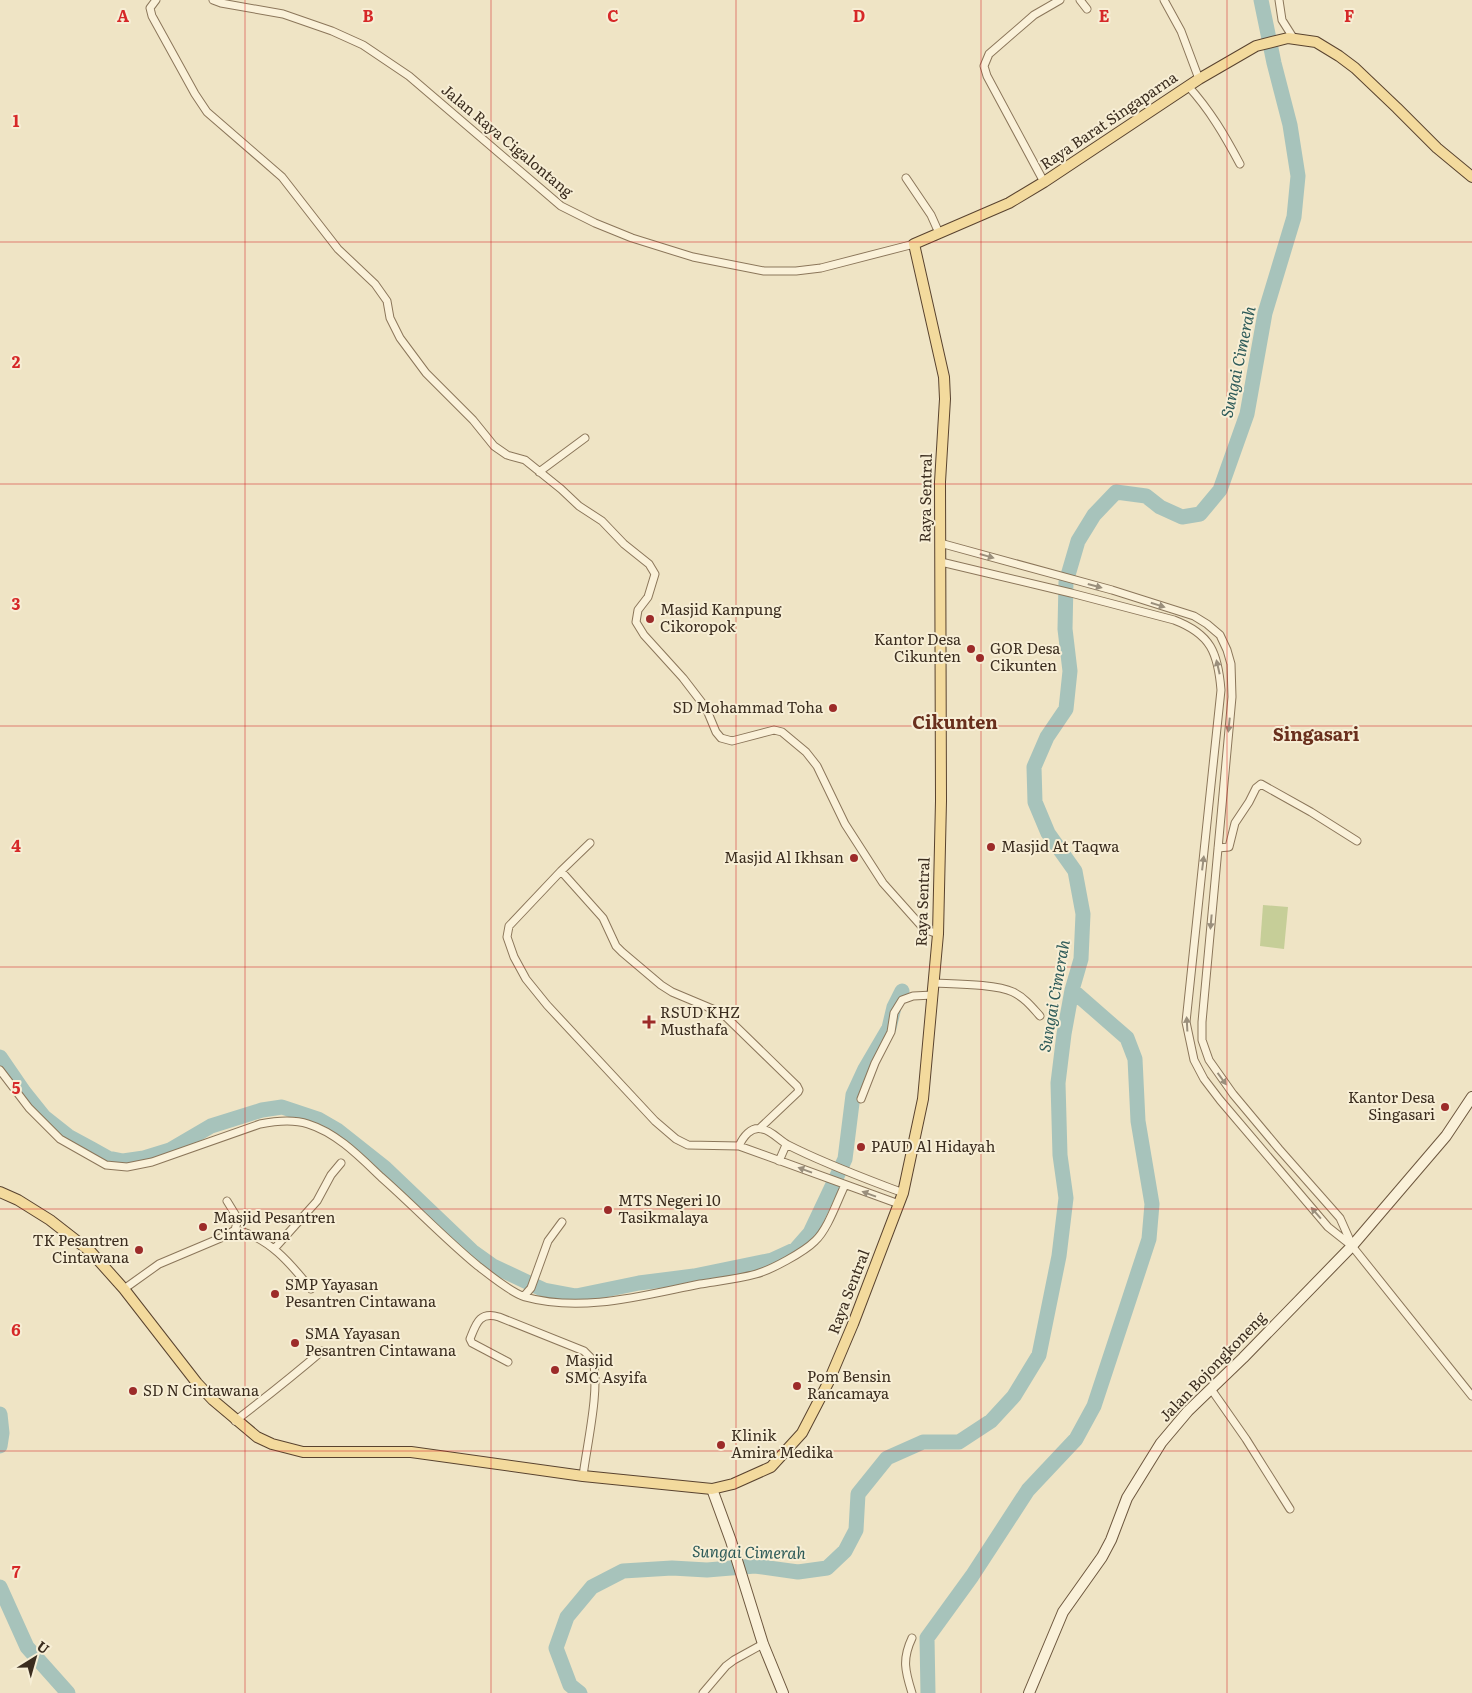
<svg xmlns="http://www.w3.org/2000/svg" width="1472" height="1693" viewBox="0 0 1472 1693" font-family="Literata,serif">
  <rect width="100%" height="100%" fill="#efe4c5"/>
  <path fill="#c6ce98" d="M 1263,905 L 1288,907 L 1284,949 L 1260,946 Z"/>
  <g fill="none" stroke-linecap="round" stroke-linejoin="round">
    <path stroke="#a7c3bb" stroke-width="15" d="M 0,1057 L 24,1092 L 44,1117 L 68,1136 L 92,1149 L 108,1158 L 123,1161 L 144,1158 L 170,1150 L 211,1126 L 262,1110 L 282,1107 L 318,1119 L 337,1130 L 385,1168 L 472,1251 L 493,1266 L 544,1290 L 576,1296 L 639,1283 L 694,1276 L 772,1260 L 796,1249 L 810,1233 L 845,1159 L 853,1095 L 865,1069 L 889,1028 L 894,1007 L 902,991
      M 0,1414 L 2,1433 L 0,1446
      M 0,1587 L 27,1647 L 68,1693
      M 580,1693 L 570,1685 L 556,1648 L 567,1617 L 592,1587 L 623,1571 L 672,1568 L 707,1570 L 755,1566 L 798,1572 L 827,1568 L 845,1551 L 856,1530 L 858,1494 L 887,1458 L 923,1442 L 959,1442 L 991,1421 L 1014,1396 L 1039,1355 L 1059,1256 L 1066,1198 L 1060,1155 L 1058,1083 L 1064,1034 L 1072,990 L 1081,959 L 1083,914 L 1075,871 L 1048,833 L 1035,802 L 1034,767 L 1047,737 L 1066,709 L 1070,671 L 1065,629 L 1066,582 L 1078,541 L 1094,515 L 1116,492 L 1146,496 L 1160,507 L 1182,517 L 1200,514 L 1220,490 L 1247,414 L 1265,313 L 1294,217 L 1298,176 L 1290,125 L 1274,63 L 1261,0
      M 928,1693 L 927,1638 L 972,1576 L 1028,1490 L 1076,1439 L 1094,1406 L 1149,1239 L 1152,1204 L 1138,1121 L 1135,1059 L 1127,1038 L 1072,990"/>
    <g stroke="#8b765a" stroke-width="9">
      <path id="street" d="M 156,0 L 150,8 L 152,16 L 195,94 L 207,112 L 282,177 L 338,249 L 375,284 L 387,301 L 390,318 L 400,338 L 426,373 L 473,420 L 494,446 L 507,455 L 525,460 L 561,489 L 579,506 L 602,521 L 624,544 L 649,564 L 655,574 L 648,597 L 638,610 L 636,622 L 644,635 L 683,678 L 706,708 L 716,732 L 721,738 L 732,741 L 774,730 L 782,732 L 806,752 L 817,766 L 845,824 L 883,883 L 924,929 L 938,934
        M 213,0 L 221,3 L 283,14 L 332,31 L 363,45 L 409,76 L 561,206 L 595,223 L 632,238 L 693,257 L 764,271 L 796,271 L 821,268 L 914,244
        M 1080,0 L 1087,9
        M 1164,0 L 1181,31 L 1199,79
        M 1279,0 L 1282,20 L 1294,39
        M 1188,86 C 1210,110 1225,136 1240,164
        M 906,178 L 931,215 L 939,233
        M 1044,182 L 987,76 L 984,66 L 989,54 L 1034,15 L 1060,0
        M 539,472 L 585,438
        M 940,543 L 1112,590 L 1194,616 L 1207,624 L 1220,635 L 1227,650 L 1231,664 L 1232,697 L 1202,1022 L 1202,1040 L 1209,1060 L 1233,1094 L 1279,1149 L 1340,1218 L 1352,1245
        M 941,562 L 1071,593 L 1174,620 C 1211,634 1218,653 1221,690 L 1186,1022 L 1194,1060 L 1204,1079 L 1220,1100 L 1328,1227 L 1352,1246 L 1472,1396
        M 590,843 L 561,871 L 509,926 L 507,937 L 514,957 L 526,979 L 547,1005 L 655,1121 L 676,1139 L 688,1145 L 739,1146 C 743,1137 751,1126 762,1129 C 771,1130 780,1141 788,1145 C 825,1164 864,1178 903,1193
        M 1218,848 L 1229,847 L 1235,823 L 1249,802 L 1256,788 L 1261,784 L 1311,812 L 1357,841
        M 561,871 L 603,918 L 616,946 L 622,952 L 661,985 L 672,992 L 722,1013 L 797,1086 L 799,1090 L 798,1092 L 760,1128
        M 935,983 C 955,984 996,984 1013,992 C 1025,998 1032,1007 1040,1016
        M 0,1070 L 29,1108 L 60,1139 L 106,1165 L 127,1167 L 152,1162 L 260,1124 C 275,1121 293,1119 308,1124 C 337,1133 360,1157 381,1177 C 414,1206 444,1238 478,1266 C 491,1276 510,1292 525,1297 C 583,1313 644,1295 700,1284 C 719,1281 738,1279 756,1274 C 771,1270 804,1252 815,1241 C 828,1229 837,1201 845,1185
        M 861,1099 L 875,1063 L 891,1032 L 894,1013 L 902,1000 L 913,996 L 933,995
        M 739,1146 L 899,1204
        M 779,1161 L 786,1145
        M 235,1230 C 268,1236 291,1264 311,1289
        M 274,1249 L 317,1201 L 331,1175 L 341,1163
        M 124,1289 L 159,1264 L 223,1237 L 235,1230 L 238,1219 L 227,1201
        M 524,1296 L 531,1288 L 548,1241 L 562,1222
        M 508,1362 L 472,1343 L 470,1339 C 476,1324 479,1311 499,1317 L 584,1351 L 593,1360 C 600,1390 587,1444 583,1476
        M 1211,1389 L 1246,1439 L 1290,1509
        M 235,1421 C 265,1398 294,1375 322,1351
        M 912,1638 C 902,1659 905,1671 912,1693
        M 703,1693 L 726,1666 L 734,1660 L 763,1644"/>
    </g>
    <g stroke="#6d573e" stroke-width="12">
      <path id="secondary" d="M 712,1489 L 731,1541 L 763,1644 L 783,1693
        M 1029,1693 L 1063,1612 L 1102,1557 L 1111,1540 L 1127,1498 L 1161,1443 L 1188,1411 L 1243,1358 L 1352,1246 L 1446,1136 L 1472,1097"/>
    </g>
    <g stroke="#59432f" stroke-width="12">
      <path id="primary" d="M 0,1192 L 18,1200 L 50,1220 L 91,1252 L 124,1289 L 197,1383 L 213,1400 L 257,1437 L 272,1444 L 303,1452 L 411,1452 L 583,1476 L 712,1489 L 733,1484 L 771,1467 L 802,1433 L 828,1383 L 853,1324 L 903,1193 L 923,1099 L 938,934 L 941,801 L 940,482 L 945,399 L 944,377 L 914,244 L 1009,203 L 1044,182 L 1199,79 L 1256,46 L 1288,38 L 1316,42 L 1339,56 L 1355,68 L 1397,108 L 1437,148 L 1472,177"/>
    </g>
    <use href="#street" stroke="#faf1d9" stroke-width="7"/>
    <use href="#secondary" stroke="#faf1d9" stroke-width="10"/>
    <use href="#primary" stroke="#f3da9d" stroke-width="10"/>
  </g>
  <defs><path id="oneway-solid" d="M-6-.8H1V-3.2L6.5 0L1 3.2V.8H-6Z" transform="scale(1.25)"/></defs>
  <g fill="#9a8f7c">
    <use href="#oneway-solid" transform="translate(987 556) rotate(16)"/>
    <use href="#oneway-solid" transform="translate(1095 586) rotate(15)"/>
    <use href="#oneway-solid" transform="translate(1158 605) rotate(17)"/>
    <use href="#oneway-solid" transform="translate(1218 667) rotate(-103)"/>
    <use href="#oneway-solid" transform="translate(1229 725) rotate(96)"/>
    <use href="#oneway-solid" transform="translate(1203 863) rotate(-83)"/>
    <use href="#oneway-solid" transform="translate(1211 922) rotate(95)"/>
    <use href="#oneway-solid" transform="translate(1187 1024) rotate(-93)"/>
    <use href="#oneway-solid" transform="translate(1222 1079) rotate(54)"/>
    <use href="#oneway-solid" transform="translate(805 1170) rotate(-160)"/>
    <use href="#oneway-solid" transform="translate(869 1194) rotate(-160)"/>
    <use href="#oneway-solid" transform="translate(1316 1213) rotate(-131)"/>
  </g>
  <path fill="none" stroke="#d62828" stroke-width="1" stroke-opacity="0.55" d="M 245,0 L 245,1693M 491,0 L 491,1693M 736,0 L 736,1693M 981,0 L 981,1693M 1227,0 L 1227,1693M 0,242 L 1472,242M 0,484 L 1472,484M 0,726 L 1472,726M 0,967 L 1472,967M 0,1209 L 1472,1209M 0,1451 L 1472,1451"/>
  <g fill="#9c2b29" stroke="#f7eed5" stroke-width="2">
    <circle cx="650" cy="619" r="5"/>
    <circle cx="971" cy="649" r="5"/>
    <circle cx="980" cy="658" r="5"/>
    <circle cx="833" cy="708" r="5"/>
    <circle cx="991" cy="847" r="5"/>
    <circle cx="854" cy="858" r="5"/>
    <path d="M646.5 1014.5h5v5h5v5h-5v5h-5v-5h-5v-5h5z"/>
    <circle cx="1445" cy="1107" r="5"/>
    <circle cx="861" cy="1147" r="5"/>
    <circle cx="608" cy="1210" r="5"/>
    <circle cx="203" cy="1227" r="5"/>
    <circle cx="139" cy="1250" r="5"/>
    <circle cx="275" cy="1294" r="5"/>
    <circle cx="295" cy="1343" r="5"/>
    <circle cx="555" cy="1370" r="5"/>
    <circle cx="797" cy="1386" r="5"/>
    <circle cx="133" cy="1391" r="5"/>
    <circle cx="721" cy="1445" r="5"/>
  </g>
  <g text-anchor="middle" stroke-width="4" stroke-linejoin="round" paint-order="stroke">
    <g font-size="15" fill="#3b2d1f" stroke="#f7eed5">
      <text transform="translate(1109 121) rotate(-34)" y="5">Raya Barat Singaparna</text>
      <text transform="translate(507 141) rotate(40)" y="5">Jalan Raya Cigalontang</text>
      <text transform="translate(926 498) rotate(-89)" y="5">Raya Sentral</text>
      <text transform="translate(923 902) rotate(-88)" y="5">Raya Sentral</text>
      <text transform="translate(849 1292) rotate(-69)" y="5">Raya Sentral</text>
      <text transform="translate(1213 1367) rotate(-46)" y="5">Jalan Bojongkoneng</text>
    </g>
    <g font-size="15" fill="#3b2d1f" stroke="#f7eed5" text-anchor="start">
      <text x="660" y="615">Masjid Kampung<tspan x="660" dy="17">Cikoropok</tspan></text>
      <text x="961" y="645" text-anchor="end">Kantor Desa<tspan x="961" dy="17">Cikunten</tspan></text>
      <text x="990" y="654">GOR Desa<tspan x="990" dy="17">Cikunten</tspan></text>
      <text x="823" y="713" text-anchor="end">SD Mohammad Toha</text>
      <text x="1001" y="852">Masjid At Taqwa</text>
      <text x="844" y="863" text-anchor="end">Masjid Al Ikhsan</text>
      <text x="660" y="1018">RSUD KHZ<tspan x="660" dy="17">Musthafa</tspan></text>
      <text x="1435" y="1103" text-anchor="end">Kantor Desa<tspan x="1435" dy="17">Singasari</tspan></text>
      <text x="871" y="1152">PAUD Al Hidayah</text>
      <text x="618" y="1206">MTS Negeri 10<tspan x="618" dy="17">Tasikmalaya</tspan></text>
      <text x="213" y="1223">Masjid Pesantren<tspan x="213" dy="17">Cintawana</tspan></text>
      <text x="129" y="1246" text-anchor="end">TK Pesantren<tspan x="129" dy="17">Cintawana</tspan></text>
      <text x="285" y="1290">SMP Yayasan<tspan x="285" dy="17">Pesantren Cintawana</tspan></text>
      <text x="305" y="1339">SMA Yayasan<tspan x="305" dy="17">Pesantren Cintawana</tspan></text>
      <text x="565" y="1366">Masjid<tspan x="565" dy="17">SMC Asyifa</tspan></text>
      <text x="807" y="1382">Pom Bensin<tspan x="807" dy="17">Rancamaya</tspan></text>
      <text x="143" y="1396">SD N Cintawana</text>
      <text x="731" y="1441">Klinik<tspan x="731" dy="17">Amira Medika</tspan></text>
    </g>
    <g font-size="16" font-style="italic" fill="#2e5b59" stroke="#f7eed5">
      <text transform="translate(1238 362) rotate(-78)" y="6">Sungai Cimerah</text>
      <text transform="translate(1054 996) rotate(-80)" y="6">Sungai Cimerah</text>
      <text transform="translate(749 1552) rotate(1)" y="6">Sungai Cimerah</text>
    </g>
    <g font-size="18" font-weight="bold" fill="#692f1d" stroke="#f7eed5">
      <text x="955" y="729">Cikunten</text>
      <text x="1316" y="741">Singasari</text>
    </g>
  </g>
  <g font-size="16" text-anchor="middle" font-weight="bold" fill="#d62828" stroke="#f7eed5" stroke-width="4" stroke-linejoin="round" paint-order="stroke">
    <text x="123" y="22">A</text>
    <text x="368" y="22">B</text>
    <text x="613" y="22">C</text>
    <text x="859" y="22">D</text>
    <text x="1104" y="22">E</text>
    <text x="1349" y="22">F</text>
    <text x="16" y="127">1</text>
    <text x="16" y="368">2</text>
    <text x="16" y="610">3</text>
    <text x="16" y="852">4</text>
    <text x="16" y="1094">5</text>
    <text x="16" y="1336">6</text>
    <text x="16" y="1578">7</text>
  </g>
  <g transform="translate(35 1658) rotate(37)" stroke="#f7eed5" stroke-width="4" paint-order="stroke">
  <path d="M0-4L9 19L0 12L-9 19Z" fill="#3b2d1f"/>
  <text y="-8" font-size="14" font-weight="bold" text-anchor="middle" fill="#3b2d1f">U</text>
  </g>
</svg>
